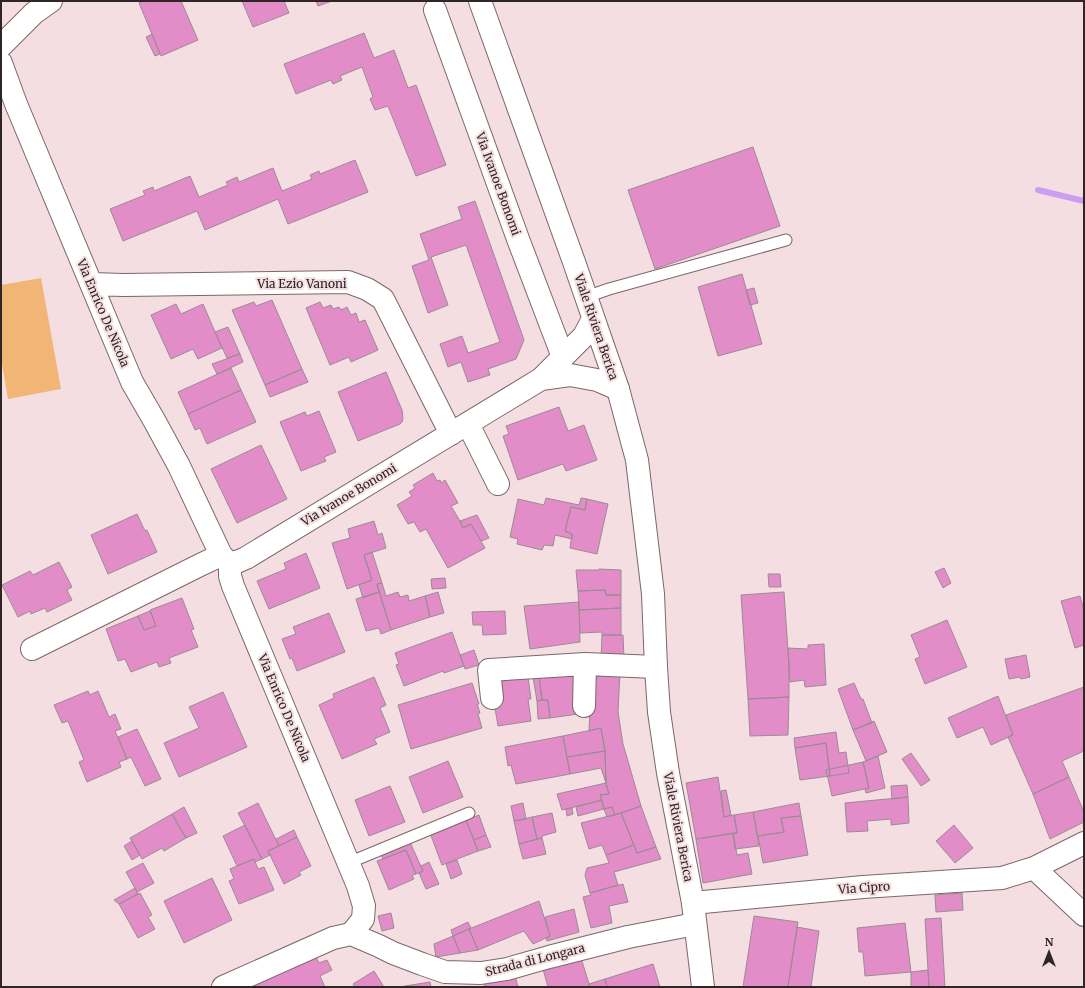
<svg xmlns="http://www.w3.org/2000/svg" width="1085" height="988" viewBox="0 0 1085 988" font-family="Merriweather,serif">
  <rect width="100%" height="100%" fill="#f4dee1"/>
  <path fill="#f1b676" d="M 41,278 L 61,389 L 8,399 L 1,358 L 1,285 Z"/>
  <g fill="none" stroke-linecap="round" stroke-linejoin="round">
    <path stroke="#cd9df1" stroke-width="6" d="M 1038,190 L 1084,201"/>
  </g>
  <path fill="#e28dc8" stroke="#9b8b95" d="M 144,1 L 181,1 L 198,40 L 161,56 L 139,3 Z
    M 242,1 L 284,1 L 289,13 L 253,27 Z
    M 316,1 L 332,1 L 318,6 Z
    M 364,33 L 374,58 L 394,50 L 408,88 L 416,85 L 446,165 L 416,176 L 388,106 L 375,110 L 370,99 L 373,97 L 362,67 L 340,76 L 342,80 L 333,84 L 331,80 L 296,94 L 284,64 Z
    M 152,34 L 160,54 L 155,56 L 146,37 Z
    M 753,147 L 780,226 L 655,269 L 628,190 Z
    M 355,160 L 368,192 L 288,224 L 278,199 L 205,230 L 197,211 L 123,241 L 110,209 L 145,195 L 143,191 L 153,187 L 154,191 L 190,176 L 199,197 L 228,185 L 226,182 L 237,177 L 239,182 L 273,168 L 282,191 L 312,179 L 310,175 L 319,171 L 320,174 Z
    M 475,201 L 524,340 L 516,359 L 488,369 L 490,375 L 468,382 L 461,362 L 448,367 L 440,344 L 462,336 L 468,353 L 500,342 L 466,245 L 431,257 L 448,305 L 428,313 L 412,266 L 429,260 L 420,234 L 462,219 L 458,207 Z
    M 742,274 L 762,344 L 718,356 L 698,287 Z
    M 754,288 L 758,303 L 750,305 L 746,290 Z
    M 272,300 L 302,369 L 265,385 L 232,310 L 254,302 L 256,306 Z
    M 320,302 L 323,308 L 331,305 L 333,309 L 339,307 L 341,310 L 347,307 L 351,315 L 356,313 L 359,322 L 365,320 L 378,350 L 351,362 L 349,357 L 330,365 L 306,308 Z
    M 176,304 L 181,314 L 203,304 L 222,348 L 198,359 L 193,349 L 171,359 L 151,315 Z
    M 228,327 L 240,354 L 227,358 L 215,332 Z
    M 240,354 L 243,362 L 217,374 L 212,364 Z
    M 231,368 L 241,390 L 188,414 L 178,392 Z
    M 302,369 L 308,382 L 270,397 L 265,385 Z
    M 386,372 L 402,410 L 403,418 L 402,422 L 400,424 L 358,441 L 338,392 Z
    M 241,390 L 256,422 L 207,444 L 200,428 L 195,430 L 188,414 Z
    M 559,407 L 568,431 L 584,425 L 597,460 L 566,471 L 563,464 L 518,480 L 503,436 L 509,434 L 506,426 Z
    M 319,411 L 336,452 L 324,457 L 326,461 L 301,471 L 280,422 L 305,412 L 307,416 Z
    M 261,445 L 287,499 L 237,523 L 211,469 Z
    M 433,473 L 437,481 L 440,480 L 441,483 L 445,480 L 458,503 L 451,506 L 460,521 L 463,528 L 471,524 L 485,548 L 448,568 L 426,529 L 420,532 L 414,522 L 408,524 L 397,505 L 412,496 L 409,492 L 415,488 L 413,485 Z
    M 546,498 L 579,505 L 581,498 L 587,499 L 585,510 L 571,507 L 565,531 L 572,534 L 572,539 L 555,535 L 553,546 L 544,545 L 542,550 L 517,544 L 518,539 L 510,537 L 518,499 L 544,505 Z
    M 587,499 L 608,504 L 597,554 L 570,548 L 572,534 L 565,531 L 571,507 L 585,510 Z
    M 137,514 L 145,531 L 147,530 L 157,552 L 108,574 L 91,535 Z
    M 477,515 L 489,538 L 481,541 L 471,524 L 463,528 L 460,521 Z
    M 374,521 L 378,535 L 382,533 L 386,548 L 364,555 L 372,580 L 347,589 L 332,543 L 350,538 L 348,529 Z
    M 372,552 L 382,583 L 377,584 L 379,592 L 363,598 L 359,585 L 372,580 L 364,555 Z
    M 306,553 L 320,588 L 269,609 L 257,581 L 286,569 L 284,563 Z
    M 59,562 L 72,587 L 67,590 L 72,600 L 47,612 L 45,608 L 31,614 L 30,611 L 18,617 L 2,585 L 30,571 L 33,575 Z
    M 944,568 L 951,583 L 943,588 L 935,572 Z
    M 599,569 L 621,570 L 621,595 L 606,595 L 605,590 L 578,591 L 576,570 L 599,570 Z
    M 768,574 L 780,574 L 781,587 L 769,587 Z
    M 445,578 L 446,588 L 432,589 L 431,579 Z
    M 382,583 L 386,596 L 398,592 L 400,597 L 408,595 L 409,601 L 425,596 L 430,617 L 391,630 L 377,584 Z
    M 605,590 L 606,595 L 621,595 L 621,608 L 579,610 L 578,591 Z
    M 379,592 L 391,630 L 381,634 L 379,628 L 366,631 L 356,599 Z
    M 438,592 L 444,613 L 430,617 L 425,596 Z
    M 784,592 L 789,665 L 789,697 L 748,699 L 741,595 Z
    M 1080,596 L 1084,610 L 1084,645 L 1075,648 L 1061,601 Z
    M 182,598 L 194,629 L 191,630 L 198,647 L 169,658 L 171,663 L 159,667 L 157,662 L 131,672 L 125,659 L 118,661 L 106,629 L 138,616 L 144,630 L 156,626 L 150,610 Z
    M 579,602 L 580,642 L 530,649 L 524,606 Z
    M 621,608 L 621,635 L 602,635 L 602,632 L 580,633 L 579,610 Z
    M 150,611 L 156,626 L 144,630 L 138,616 Z
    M 505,611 L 506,634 L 483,635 L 482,625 L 473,625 L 472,612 Z
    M 329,613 L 345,652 L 297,671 L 292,658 L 290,659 L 282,639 L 296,634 L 293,627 Z
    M 947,620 L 967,667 L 925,684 L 915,659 L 920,657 L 911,635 Z
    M 452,632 L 464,666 L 444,673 L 443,671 L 404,686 L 396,665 L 399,664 L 395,653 Z
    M 602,635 L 623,635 L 624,659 L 601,659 Z
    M 824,644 L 826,685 L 805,687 L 804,680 L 790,682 L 788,648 L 808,649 L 808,645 Z
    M 474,650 L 479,665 L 465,669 L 460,655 Z
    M 1026,655 L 1030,677 L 1021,679 L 1020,677 L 1009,679 L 1005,659 Z
    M 592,670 L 620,673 L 618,712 L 623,744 L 641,806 L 615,815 L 612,807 L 604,809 L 600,795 L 609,794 L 606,783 L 605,751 L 601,728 L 589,731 Z
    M 573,672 L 578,714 L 550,718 L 548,700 L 542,700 L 539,676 Z
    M 539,676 L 542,700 L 537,701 L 533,677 Z
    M 374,677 L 386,705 L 380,708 L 390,732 L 374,739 L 377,744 L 342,759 L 319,705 L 334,698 L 333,694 Z
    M 528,677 L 531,699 L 528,699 L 531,721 L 498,726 L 494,702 L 497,682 Z
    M 472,683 L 479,704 L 477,704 L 480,713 L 478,714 L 482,728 L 411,749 L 398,705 Z
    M 854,683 L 861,699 L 863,699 L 872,723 L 853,730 L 838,689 Z
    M 1084,687 L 1084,751 L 1062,761 L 1069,777 L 1033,794 L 1008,737 L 1013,735 L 1006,715 Z
    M 88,691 L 90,695 L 98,691 L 109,717 L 115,714 L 121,729 L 115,731 L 127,759 L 119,762 L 121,767 L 87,782 L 79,762 L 84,760 L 68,721 L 62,723 L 54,705 Z
    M 223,692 L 247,747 L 179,777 L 164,743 L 199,728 L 189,707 Z
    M 998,696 L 1013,735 L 991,745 L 983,727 L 957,738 L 948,718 Z
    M 789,697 L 788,735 L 750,736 L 748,699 Z
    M 542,700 L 548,700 L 550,718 L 538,719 L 537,701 Z
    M 874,721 L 887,752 L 866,761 L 853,730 Z
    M 601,728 L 605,751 L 567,757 L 563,736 Z
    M 137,729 L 161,779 L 145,786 L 131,757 L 127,759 L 118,737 Z
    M 836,732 L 839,753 L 846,752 L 849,773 L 830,776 L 826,743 L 795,748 L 794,738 Z
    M 563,736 L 570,774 L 516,784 L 511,765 L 508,766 L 505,747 Z
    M 826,743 L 830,776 L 800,780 L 795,748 Z
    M 605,751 L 606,783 L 601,768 L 570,774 L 567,757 Z
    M 911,753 L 930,780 L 921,786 L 902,759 Z
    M 878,756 L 885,788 L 866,793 L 865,789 L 869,788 L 863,762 Z
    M 448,761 L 463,797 L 423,813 L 409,777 Z
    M 863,762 L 869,788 L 832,796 L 826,770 Z
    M 718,777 L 724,817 L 734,815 L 737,833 L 696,839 L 686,783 Z
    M 1069,777 L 1084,812 L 1084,822 L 1050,839 L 1033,794 Z
    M 606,783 L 609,794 L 600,795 L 602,800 L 562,810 L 557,794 Z
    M 907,785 L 908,797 L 892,799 L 891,786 Z
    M 390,786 L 405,822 L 369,836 L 355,800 Z
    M 726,790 L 731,815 L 724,817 L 721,791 Z
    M 908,797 L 909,823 L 891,825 L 891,819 L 867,821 L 868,831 L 847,832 L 845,803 Z
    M 602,800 L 604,809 L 578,816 L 576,807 Z
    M 258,803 L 279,846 L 268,851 L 270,855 L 262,859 L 238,813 Z
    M 523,803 L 526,819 L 514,821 L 511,806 Z
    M 799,803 L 801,816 L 781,818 L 784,832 L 758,836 L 753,812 Z
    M 641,806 L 656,847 L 637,853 L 621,813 Z
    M 184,807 L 197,833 L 186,838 L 172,814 Z
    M 612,807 L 615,815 L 607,817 L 604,809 Z
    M 572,808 L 573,814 L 567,816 L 566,809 Z
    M 753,812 L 759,846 L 735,849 L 733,833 L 737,833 L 734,815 Z
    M 552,813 L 556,832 L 542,836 L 542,838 L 537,839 L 532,817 Z
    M 621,813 L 634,845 L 606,855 L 602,845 L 589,849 L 581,823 Z
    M 172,814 L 186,838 L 164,851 L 162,848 L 142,859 L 130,838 Z
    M 479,815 L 486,835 L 474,840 L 466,820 Z
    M 801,816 L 808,855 L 763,863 L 758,836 L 784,832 L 781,818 Z
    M 532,817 L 537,839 L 519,844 L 514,821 Z
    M 466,820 L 478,851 L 442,865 L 430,833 Z
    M 245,825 L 262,859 L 255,862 L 254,859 L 237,866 L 223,836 Z
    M 954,825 L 973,848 L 955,863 L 936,841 Z
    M 294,830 L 297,837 L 279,846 L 276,839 Z
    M 733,833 L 737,855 L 748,853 L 752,874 L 703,883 L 696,839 Z
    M 486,835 L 491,847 L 478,851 L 474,840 Z
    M 297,837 L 311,866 L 299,872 L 301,875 L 284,884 L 268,851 Z
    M 542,838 L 546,854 L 523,859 L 519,844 Z
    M 409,840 L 423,871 L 416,874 L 406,850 L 383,859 L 380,853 Z
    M 132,841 L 140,855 L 132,860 L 124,846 Z
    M 634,845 L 637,853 L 656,847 L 661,859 L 614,872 L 618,885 L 590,893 L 585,875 L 587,868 L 609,863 L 606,855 Z
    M 406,850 L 416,874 L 412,875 L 414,879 L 389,890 L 377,861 Z
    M 254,859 L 258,869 L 264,867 L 274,890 L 239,904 L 229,881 L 234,879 L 230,869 Z
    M 457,860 L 462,874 L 451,879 L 446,864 Z
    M 429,862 L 439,884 L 426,889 L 419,873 L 423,871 L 421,866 Z
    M 143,863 L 154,883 L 137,892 L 126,872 Z
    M 212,878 L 232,920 L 184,943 L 164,901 Z
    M 623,884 L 628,902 L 609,906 L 612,923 L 591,928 L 583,897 L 591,895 L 590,893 Z
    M 135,888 L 138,894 L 119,904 L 114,900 Z
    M 140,893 L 152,915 L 148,917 L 155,929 L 138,938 L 119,904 Z
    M 962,893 L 963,910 L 936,912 L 935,895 Z
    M 539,901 L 550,936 L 533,944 L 524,931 L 478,950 L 469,929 Z
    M 574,909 L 579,932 L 547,941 L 546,938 L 550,936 L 545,917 Z
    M 391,913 L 394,928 L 382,931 L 378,916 Z
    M 754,916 L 798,922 L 788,987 L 743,987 Z
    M 941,918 L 945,987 L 929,987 L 925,919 Z
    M 468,922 L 471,928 L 453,936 L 451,930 Z
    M 905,923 L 911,972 L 865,976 L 863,952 L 859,952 L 857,928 Z
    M 797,927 L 819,931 L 811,987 L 788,987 Z
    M 469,929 L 478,950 L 460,953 L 453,936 Z
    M 453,936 L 460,953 L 436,957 L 434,944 Z
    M 314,953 L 319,963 L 327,960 L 332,970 L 320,976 L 325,987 L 251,987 L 275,976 L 272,971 Z
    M 581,958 L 590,987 L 548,987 L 543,969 Z
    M 653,964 L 660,987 L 607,987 L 605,979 Z
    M 928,970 L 929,987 L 911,987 L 911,972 Z
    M 374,971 L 384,987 L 355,987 L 353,984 Z
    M 514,972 L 518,987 L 485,987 L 483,981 Z
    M 605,979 L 607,987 L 590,987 L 589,984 Z
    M 430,982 L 431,987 L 399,987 Z"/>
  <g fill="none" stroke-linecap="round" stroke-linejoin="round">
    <g stroke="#7b676a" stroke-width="13">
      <path id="lane" d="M 586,297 L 609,289 L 786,240
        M 348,863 L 469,813"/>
    </g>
    <g stroke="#7b676a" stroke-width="24">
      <path id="street" d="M 435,10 L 518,239 L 563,357
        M 1,46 L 34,13 L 51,1
        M 1,63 L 16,104 L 132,382 L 154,420 L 179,466 L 221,555 L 230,564 L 230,576 L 233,586 L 358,886 L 364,906 L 363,919 L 351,934
        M 91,284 L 124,285 L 348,282 L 367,289 L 383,299 L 451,434
        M 541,379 L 570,375 L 597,380 L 618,389
        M 468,424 L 498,484
        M 230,564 L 239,561 L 246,558 L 541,379 L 584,336 L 593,319
        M 32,649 L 200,565 L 221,555
        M 492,698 L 489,670 L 585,664 L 656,667
        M 584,706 L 585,664
        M 1034,868 L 1084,915
        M 693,903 L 863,887 L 1002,878 L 1034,868 L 1084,843"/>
    </g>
    <g stroke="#7b676a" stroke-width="24">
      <path id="secondary" d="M 223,987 L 333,938 L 351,934 L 379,946 L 393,953 L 422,964 L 445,972 L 481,973 L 507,969 L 549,957 L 628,937 L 695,924"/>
    </g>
    <g stroke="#7b676a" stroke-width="24">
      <path id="primary" d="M 480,1 L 574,262 L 618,389 L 637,460 L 653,594 L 656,667 L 659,712 L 668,773 L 693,903 L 703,987"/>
    </g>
    <use href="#lane" stroke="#fff" stroke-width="11"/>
    <use href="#street" stroke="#fff" stroke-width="22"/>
    <use href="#secondary" stroke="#fff" stroke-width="22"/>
    <use href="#primary" stroke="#fff" stroke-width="22"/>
  </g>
  <g text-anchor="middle" stroke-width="4" stroke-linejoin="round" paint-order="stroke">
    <g font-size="12" fill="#2d2526" stroke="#f4dee1">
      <text transform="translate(498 184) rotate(70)" y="4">Via Ivanoe Bonomi</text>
      <text x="302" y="288">Via Ezio Vanoni</text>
      <text transform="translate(103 313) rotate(67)" y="4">Via Enrico De Nicola</text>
      <text transform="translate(596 327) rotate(71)" y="4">Viale Riviera Berica</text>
      <text transform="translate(349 495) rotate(-31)" y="4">Via Ivanoe Bonomi</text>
      <text transform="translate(284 708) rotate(67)" y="4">Via Enrico De Nicola</text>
      <text transform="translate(678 827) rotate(79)" y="4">Viale Riviera Berica</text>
      <text transform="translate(864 888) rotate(-4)" y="4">Via Cipro</text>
      <text transform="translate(535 960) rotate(-14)" y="4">Strada di Longara</text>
    </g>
  </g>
  <rect width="1085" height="988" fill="none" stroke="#2d2526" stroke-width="4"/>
  <g transform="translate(1049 952)" stroke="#f4dee1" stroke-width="3" paint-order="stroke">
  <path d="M0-3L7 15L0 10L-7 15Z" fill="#2d2526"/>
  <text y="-6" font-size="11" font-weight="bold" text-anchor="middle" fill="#2d2526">N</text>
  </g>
</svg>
